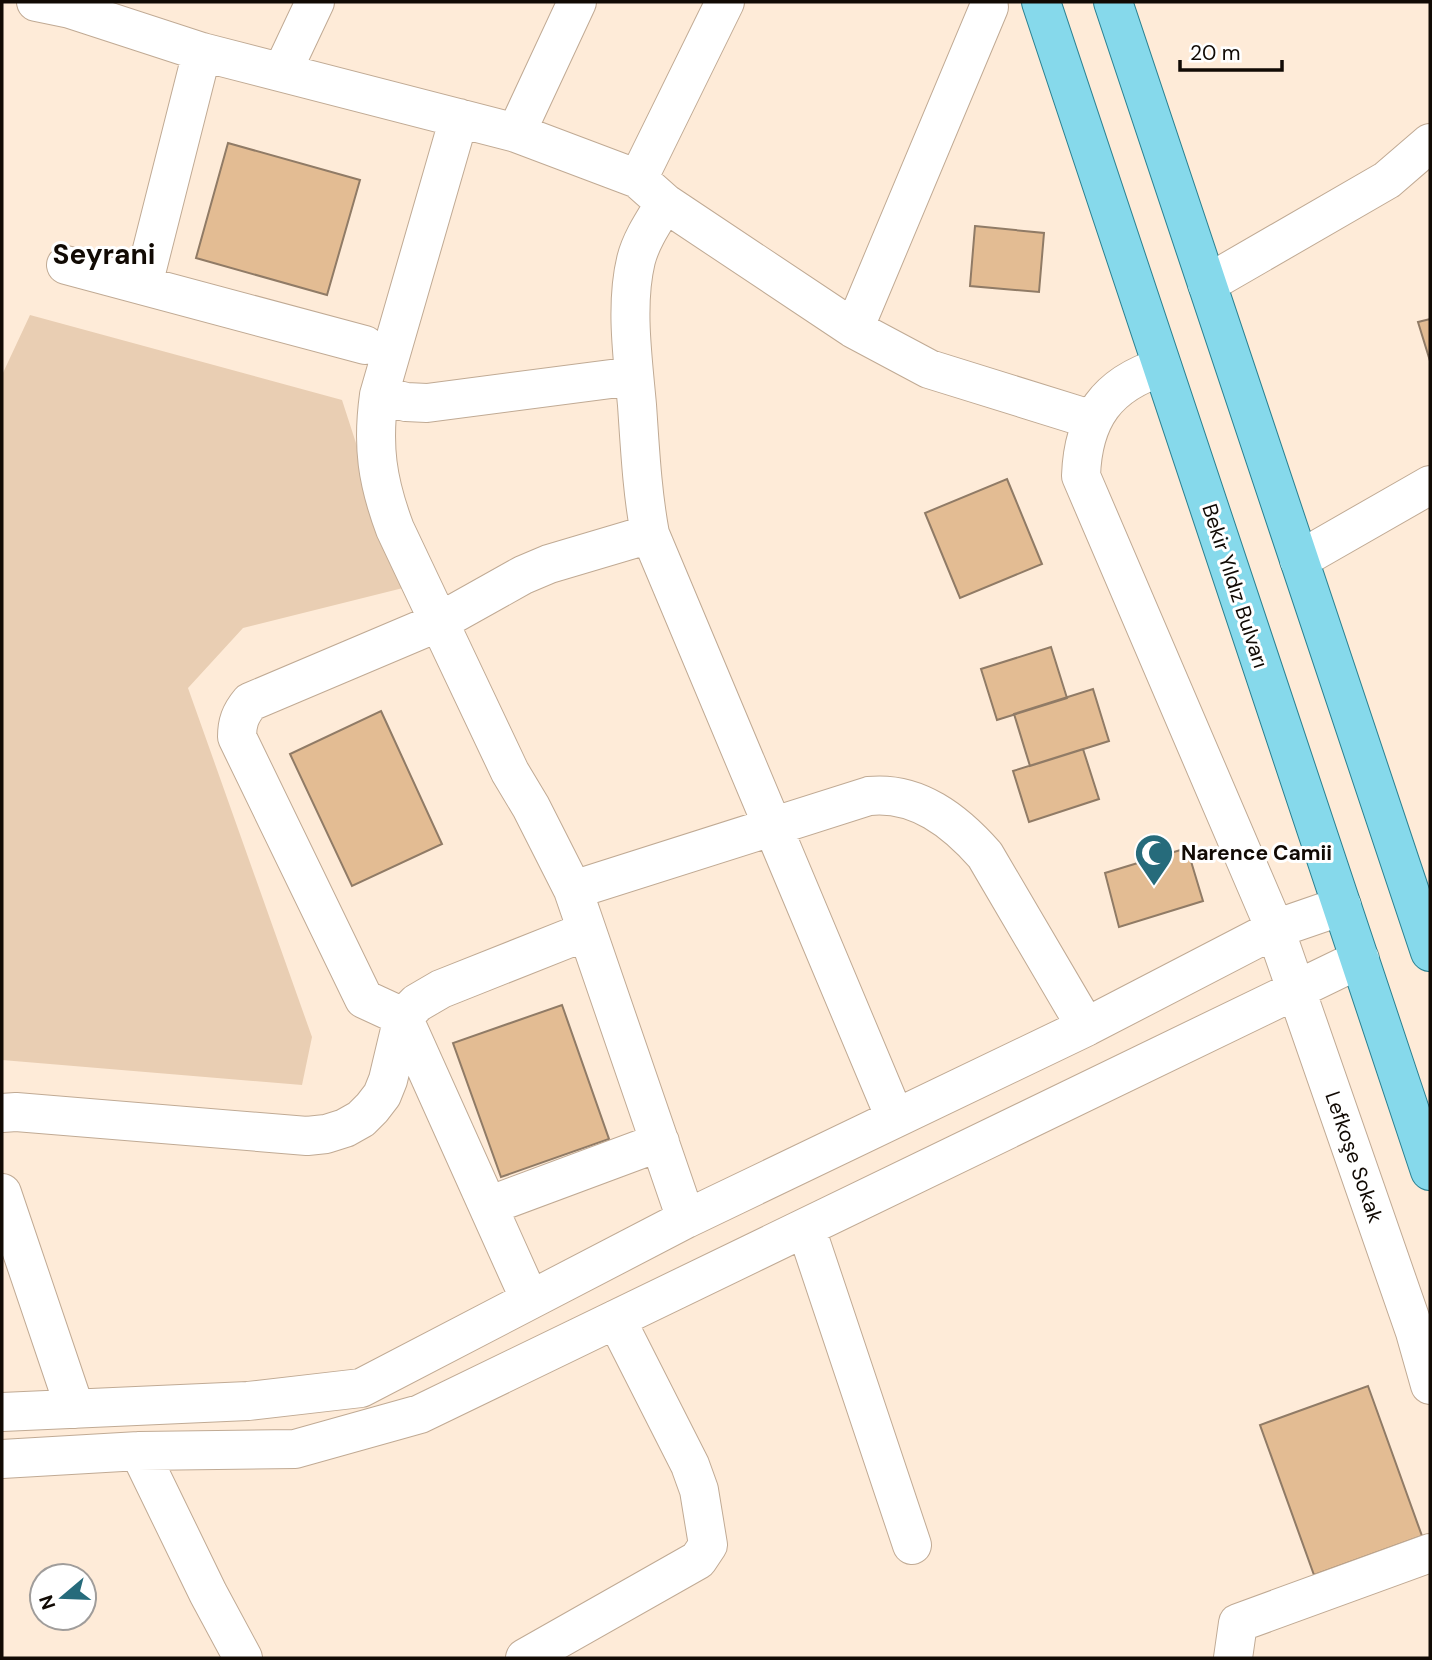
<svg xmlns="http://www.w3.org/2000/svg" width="1432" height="1660" viewBox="0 0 1432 1660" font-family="'DM Sans',sans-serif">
  <rect width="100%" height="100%" fill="#feebd8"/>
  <path fill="#e9ceb3" d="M 30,315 L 342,400 L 403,588 L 243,628 L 188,688 L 312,1037 L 302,1085 L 2,1060 L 2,375 Z"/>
  <path fill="#e3bc93" stroke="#907b66" stroke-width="2" d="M 228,143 L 360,180 L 327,295 L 196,258 Z
    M 975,226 L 1044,233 L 1039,292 L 970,286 Z
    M 1430,319 L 1430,361 L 1418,322 Z
    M 1007,479 L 1042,564 L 960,598 L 925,513 Z
    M 1051,647 L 1067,698 L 997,720 L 981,669 Z
    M 1093,689 L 1109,741 L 1030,766 L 1014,714 Z
    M 381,711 L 442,844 L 352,886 L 290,754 Z
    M 1083,749 L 1099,799 L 1029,822 L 1013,771 Z
    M 1187,848 L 1203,901 L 1119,927 L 1105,873 Z
    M 562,1005 L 609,1139 L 501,1177 L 453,1043 Z
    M 1368,1386 L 1422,1536 L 1314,1575 L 1260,1425 Z"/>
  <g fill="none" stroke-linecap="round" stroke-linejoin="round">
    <g stroke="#c0aa94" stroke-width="40">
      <path id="minor" d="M 36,2 L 70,9 L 202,52 L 516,133 L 638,179 L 665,203 L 854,329 L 929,369 L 1093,420
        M 282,72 L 315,2
        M 459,118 L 379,395 C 372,446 377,481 395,529 L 510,772 L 531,807 L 573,890 L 686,1219
        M 516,133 L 577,2
        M 638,179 L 725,2
        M 665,203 C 654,221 641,240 636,260 C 625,305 633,360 637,405 C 640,448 642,491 650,534 L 895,1118
        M 66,265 L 365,345
        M 1207,284 L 1387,180 L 1430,143
        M 143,285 L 202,52
        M 854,329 L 989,7
        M 1162,367 C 1107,384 1083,418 1081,476 L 1275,929 L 1415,1332 L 1430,1385
        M 379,395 L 406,402 L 427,403 L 634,376
        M 1299,560 L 1430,485
        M 573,890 L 869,796 C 917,791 955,821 985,855 L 1086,1027
        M 2,1113 L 16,1112 L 307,1136 L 326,1134 L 345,1128 L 361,1119 L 372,1108 L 382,1095 L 388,1080 L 403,1017 L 417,1003 L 441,989 L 587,931
        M 2,1193 L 75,1409
        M 488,1206 L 660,1142
        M 806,1228 L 912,1545
        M 530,1300 L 403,1017 L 364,999 L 237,737 C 237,723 240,714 250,702 L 439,622 L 523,575 L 549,564 L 650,534
        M 2,1412 L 248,1401 L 361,1388 L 686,1219 L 1086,1027 L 1275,929 L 1342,906
        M 139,1451 L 208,1593 L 243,1658
        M 2,1459 L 139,1451 L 295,1449 L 420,1414 L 1360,959
        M 525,1658 L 698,1560 L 708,1545 L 699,1490 L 690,1465 L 616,1319
        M 1233,1658 L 1238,1623 L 1430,1553"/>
    </g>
    <g stroke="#298091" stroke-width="40">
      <path id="major" d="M 1041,2 L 1430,1171
        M 1113,2 L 1430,952"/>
    </g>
    <use href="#minor" stroke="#fff" stroke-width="38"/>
    <use href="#major" stroke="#86d9eb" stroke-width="38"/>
  </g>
  <defs>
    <g id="mosque-pin" transform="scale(2.0125)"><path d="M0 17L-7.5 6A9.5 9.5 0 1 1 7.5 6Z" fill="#266b7b" stroke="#fff"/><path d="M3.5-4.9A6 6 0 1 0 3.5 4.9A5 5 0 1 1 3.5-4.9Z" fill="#fff"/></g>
  </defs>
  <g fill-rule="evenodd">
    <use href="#mosque-pin" x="1154" y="853"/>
  </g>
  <g text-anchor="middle" stroke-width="6" stroke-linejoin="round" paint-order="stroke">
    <g font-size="21" fill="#110a04" stroke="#fff">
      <text transform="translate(1235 586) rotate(72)" y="7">Bekir Yıldız Bulvarı</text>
      <text transform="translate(1354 1157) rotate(71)" y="7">Lefkoşe Sokak</text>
    </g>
    <g font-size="21" font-weight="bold" fill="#110a04" stroke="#fff" text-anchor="start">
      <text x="1181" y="860">Narence Camii</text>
    </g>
    <g font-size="28" font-weight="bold" fill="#110a04" stroke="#fff">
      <text x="104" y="264">Seyrani</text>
    </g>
  </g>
  <rect width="1432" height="1660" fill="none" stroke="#110a04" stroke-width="7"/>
  <g transform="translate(63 1597) rotate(251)"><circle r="33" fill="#ffffff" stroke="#a09d9b" stroke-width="2"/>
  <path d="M0-5L12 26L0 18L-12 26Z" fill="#266b7b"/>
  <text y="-10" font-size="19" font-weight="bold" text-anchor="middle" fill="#110a04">N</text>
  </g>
  <path d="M1180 60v10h102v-10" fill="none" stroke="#110a04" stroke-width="3.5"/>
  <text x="1190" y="60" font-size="21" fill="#110a04" stroke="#ffffff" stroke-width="5" paint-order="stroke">20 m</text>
</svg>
